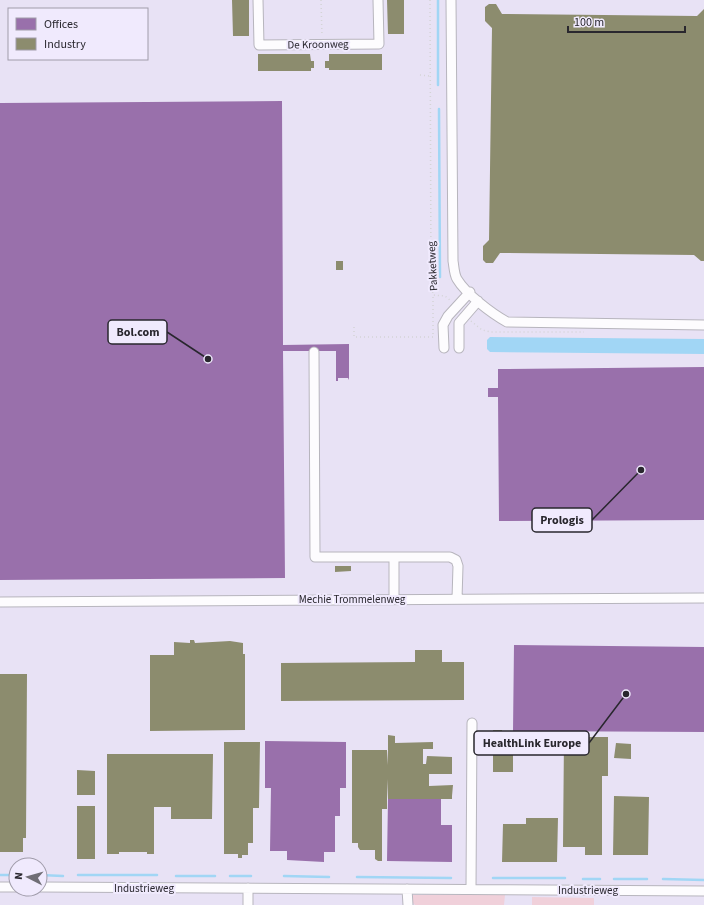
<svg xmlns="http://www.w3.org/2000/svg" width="704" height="905" viewBox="0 0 704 905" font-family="'Source Sans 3',sans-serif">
  <rect width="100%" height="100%" fill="#f1eef9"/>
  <path fill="#e8e2f5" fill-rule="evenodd" d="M 0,0 L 704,0 L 704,905 L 0,905 ZM 9,9 L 147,9 L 147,59 L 9,59 ZM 16,865 L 40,865 L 40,889 L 16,889 Z"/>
  <path fill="#f0d0da" d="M 413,895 L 505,895 L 504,905 L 415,905 L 413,903 Z
    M 532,897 L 594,898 L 594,905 L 532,905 Z"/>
  <path fill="#a1d6f5" d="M 490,337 L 704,339 L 704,354 L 490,352 L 487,349 L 487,340 Z"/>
  <path fill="#9970ab" d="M 282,101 L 283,345 L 349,344 L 349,380 L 348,378 L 338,378 L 338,381 L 336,381 L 336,351 L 283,351 L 285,578 L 0,580 L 0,103 Z
    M 704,367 L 704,520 L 499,521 L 498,397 L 488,397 L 488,388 L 498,388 L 498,369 Z
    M 514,645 L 704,647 L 704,732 L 513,731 Z
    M 265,741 L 346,742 L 346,788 L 340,788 L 340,816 L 335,816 L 335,852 L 324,852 L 324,862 L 287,860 L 287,851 L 270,851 L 271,788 L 265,788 Z
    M 388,799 L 441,799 L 441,825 L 452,825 L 452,862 L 387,861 Z"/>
  <path fill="#8c8c6e" d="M 232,0 L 249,0 L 249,36 L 233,36 Z
    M 387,0 L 404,0 L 404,34 L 388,34 Z
    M 489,4 L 496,4 L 502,14 L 697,16 L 704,9 L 704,261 L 701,261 L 694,255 L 500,253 L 493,263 L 486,263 L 483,260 L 483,246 L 489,240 L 492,28 L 485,21 L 485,7 Z
    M 258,54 L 310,54 L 311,61 L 314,61 L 314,68 L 311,68 L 311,71 L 258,71 Z
    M 329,54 L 382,54 L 382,70 L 329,70 L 329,68 L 325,68 L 325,61 L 329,61 Z
    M 336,261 L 343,261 L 343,270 L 336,270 Z
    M 335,566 L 351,566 L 351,571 L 335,572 Z
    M 190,640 L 194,640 L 195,643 L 230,641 L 243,643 L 243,654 L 245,654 L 245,730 L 150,731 L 150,655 L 174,655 L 174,642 L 190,643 Z
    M 415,650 L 442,650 L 442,662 L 464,662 L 464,700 L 281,701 L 281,663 L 415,662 Z
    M 0,674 L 27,674 L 26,838 L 23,838 L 23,852 L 0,852 Z
    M 493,730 L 502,730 L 502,737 L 494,737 Z
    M 388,735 L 395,736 L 395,743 L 433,742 L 433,749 L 423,749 L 423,764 L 426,764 L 427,756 L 452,757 L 452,774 L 429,774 L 429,786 L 453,785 L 452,796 L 452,799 L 388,799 L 387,779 L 387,809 L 382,809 L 382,861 L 378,861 L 375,859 L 375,850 L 360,850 L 358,847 L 358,843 L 352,843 L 352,750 L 387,750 L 388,765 Z
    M 564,737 L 608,737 L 608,776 L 602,776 L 602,855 L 585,855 L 585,847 L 563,847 Z
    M 224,742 L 260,742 L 259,808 L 253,808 L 253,843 L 248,843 L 248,855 L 242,855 L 242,858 L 238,858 L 238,854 L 224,854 Z
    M 493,743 L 510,743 L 510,748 L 513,748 L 513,772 L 493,772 Z
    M 616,743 L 631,744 L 631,759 L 614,758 Z
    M 107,754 L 213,754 L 212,819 L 171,819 L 171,807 L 154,807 L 154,854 L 147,854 L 147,852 L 119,852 L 119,854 L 107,854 Z
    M 77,770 L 95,771 L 95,795 L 77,795 Z
    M 614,796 L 649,797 L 648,855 L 613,855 Z
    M 77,806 L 95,806 L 95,859 L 77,859 Z
    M 526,818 L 558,818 L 557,862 L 502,862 L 503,824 L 526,824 Z"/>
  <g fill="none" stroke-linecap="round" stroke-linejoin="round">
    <path stroke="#a1d6f5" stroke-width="2.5" d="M 438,0 L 438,85
      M 439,109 L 440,277
      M 0,875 L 16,875
      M 40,875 L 63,876
      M 78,875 L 157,875
      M 176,876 L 215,876
      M 230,876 L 251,876
      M 284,876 L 329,877
      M 357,877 L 451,878
      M 493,878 L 565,878
      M 583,879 L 600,879
      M 614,879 L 647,879
      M 663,879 L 704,880"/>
    <g stroke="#b7b5bd" stroke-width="11">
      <path id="minor" d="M 258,0 L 259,45 L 379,44 L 378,0
        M 451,0 L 453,261 C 454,266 454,274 457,279 C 466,294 491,313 507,322 L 704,325
        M 444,348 L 443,325 L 448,316 L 470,292
        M 459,348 L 459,323 L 478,301
        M 314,352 L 315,557 L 450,557 L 456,560 L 458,566 L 457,599
        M 394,599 L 394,557
        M 0,602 L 704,598
        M 0,887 L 16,887
        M 40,887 L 704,891
        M 407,889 L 408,905
        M 471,889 L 472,723
        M 248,905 L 248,888"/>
    </g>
    <path stroke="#d4d4d6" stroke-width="1.5" stroke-dasharray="1 3" stroke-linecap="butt" d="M 321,0 L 322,36
      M 430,0 L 431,280 L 433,295 L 445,296 L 451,301
      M 420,75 L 430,76
      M 471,321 L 482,330 L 491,332 L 584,332
      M 354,327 L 354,337 L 433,337 L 433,295"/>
    <use href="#minor" stroke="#fdfcfe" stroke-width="9"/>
  </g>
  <g text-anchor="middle" stroke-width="4" stroke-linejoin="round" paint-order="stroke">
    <g font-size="11" fill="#29272e" stroke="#f0eafd">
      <text transform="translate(318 44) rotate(-1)" y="4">De Kroonweg</text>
      <text transform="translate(432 266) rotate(-93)" y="4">Pakketweg</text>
      <text x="352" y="603">Mechie Trommelenweg</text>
      <text x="144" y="892">Industrieweg</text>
      <text x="588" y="894">Industrieweg</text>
    </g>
  </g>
  <path fill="none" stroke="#29272e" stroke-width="1.5" d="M208 359L167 332M641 470L592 520M626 694L589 743"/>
  <g fill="#29272e" stroke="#f0eafd" stroke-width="1.5">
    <circle cx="208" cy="359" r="4"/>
    <circle cx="641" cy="470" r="4"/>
    <circle cx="626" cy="694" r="4"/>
  </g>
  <g fill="#f0eafd" stroke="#29272e" stroke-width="1.5">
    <rect x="108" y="320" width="59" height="24" rx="4"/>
    <rect x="532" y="508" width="60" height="24" rx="4"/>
    <rect x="474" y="731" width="115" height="24" rx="4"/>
  </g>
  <g font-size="12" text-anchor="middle" font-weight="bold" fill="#29272e">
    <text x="138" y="336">Bol.com</text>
    <text x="562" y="524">Prologis</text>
    <text x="532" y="747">HealthLink Europe</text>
  </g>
  <rect x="8" y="8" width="140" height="52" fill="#f0eafd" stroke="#a09caa"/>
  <rect x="16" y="18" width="20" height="12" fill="#9970ab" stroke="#a09caa"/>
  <text x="44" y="28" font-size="12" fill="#29272e">Offices</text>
  <rect x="16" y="38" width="20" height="12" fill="#8c8c6e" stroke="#a09caa"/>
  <text x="44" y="48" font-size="12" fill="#29272e">Industry</text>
  <g transform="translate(28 877) rotate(276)"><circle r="19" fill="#f0eafd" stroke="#a09caa"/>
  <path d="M0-3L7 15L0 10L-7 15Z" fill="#6f6d75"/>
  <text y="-6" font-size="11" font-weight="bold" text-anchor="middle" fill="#29272e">N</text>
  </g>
  <path d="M568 26v6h117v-6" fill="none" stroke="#29272e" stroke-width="2"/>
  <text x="574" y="26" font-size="12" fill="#29272e" stroke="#f0eafd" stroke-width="3" paint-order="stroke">100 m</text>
</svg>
